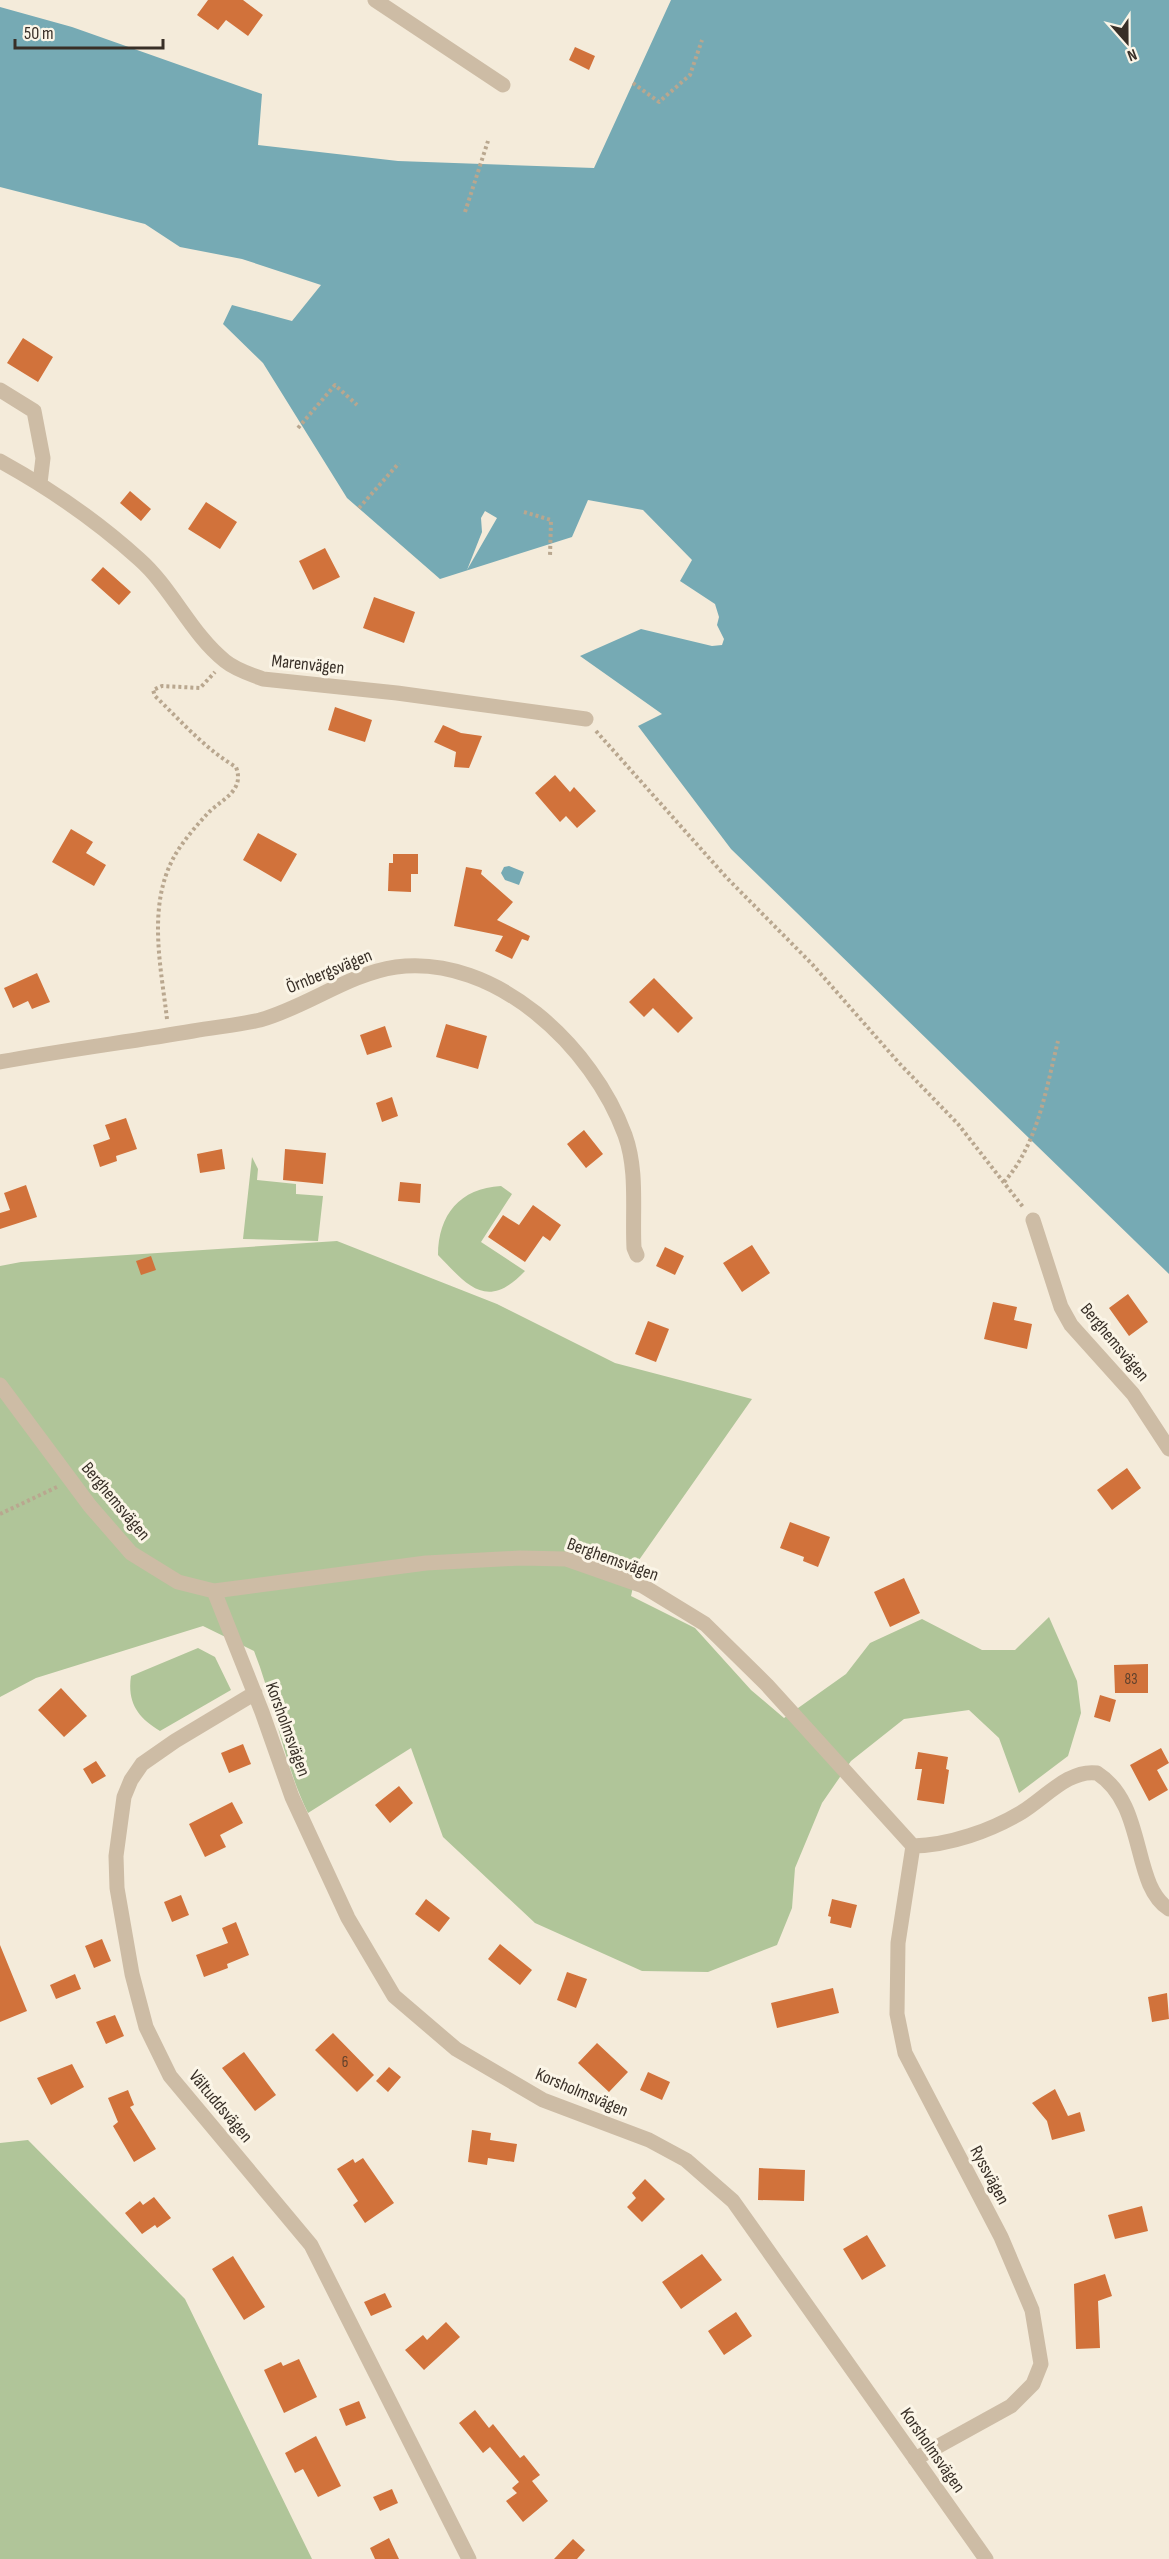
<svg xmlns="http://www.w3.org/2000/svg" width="1169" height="2559" viewBox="0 0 1169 2559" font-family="'Sofia Sans Condensed',sans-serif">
  <rect width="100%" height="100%" fill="#f4ebda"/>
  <path fill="#b0c599" d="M 252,1157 L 258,1169 L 257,1180 L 296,1184 L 296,1194 L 323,1196 L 318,1241 L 243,1239 Z
    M 501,1186 L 512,1194 L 481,1242 L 525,1271 C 487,1311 468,1286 438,1255 C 438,1215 460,1188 501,1186 Z
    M 337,1241 L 497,1304 L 615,1363 L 752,1399 L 639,1560 L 631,1596 L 695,1628 L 751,1690 L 784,1718 L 846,1674 L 870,1643 L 922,1619 L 982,1650 L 1015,1650 L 1049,1617 L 1077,1681 L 1081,1713 L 1068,1756 L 1019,1793 L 999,1738 L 969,1710 L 904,1719 L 851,1761 L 822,1803 L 795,1868 L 792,1908 L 777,1945 L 708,1972 L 642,1971 L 535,1923 L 443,1837 L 411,1748 L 308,1813 C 283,1762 275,1704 254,1651 L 203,1626 L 36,1678 L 0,1697 L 0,1266 L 21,1262 Z
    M 198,1648 L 215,1657 L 231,1690 L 160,1731 C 138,1718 127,1703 131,1676 Z
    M 28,2140 L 185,2299 L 312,2559 L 0,2559 L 0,2143 Z"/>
  <path fill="#76aab4" d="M 671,0 L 1169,0 L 1169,1274 L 731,849 L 638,726 L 662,714 L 580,656 L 641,629 L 712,646 L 722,645 L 724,639 L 717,625 L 719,617 L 715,604 L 680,581 L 692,560 L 643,510 L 588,500 L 572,537 L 440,579 L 347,498 L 263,363 L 223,324 L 232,305 L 292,321 L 321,285 L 242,259 L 180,247 L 145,224 L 0,187 L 0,7 L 72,27 L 262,94 L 258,145 L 398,161 L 594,168 Z
    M 509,866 L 524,872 L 519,885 L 505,880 L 501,873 L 504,867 Z"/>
  <path fill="#f4ebda" d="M 485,511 L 497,518 L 467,570 L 482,532 L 481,518 Z"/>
  <path fill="#d1723b" d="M 208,0 L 243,0 L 263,15 L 248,36 L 226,20 L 218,30 L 197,15 Z
    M 575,47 L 595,56 L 589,70 L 569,60 Z
    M 23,338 L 53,357 L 38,382 L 7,363 Z
    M 130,491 L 151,509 L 141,521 L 120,503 Z
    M 206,502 L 237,522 L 220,549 L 188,529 Z
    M 325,548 L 340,577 L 313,590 L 299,561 Z
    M 103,567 L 131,592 L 119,605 L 91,580 Z
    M 374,597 L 415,612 L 404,643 L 363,628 Z
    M 335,707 L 372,720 L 365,742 L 328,730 Z
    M 443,725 L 461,733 L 482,736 L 469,768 L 454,767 L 456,752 L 434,742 Z
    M 555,775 L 570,792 L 574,787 L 596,811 L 577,828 L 566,816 L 560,822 L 535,793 Z
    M 71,829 L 93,842 L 86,853 L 106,865 L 94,886 L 52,862 Z
    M 258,833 L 297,854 L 281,882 L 243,860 Z
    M 393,854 L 418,854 L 418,874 L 411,874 L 411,892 L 388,891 L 389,863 L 393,863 Z
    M 466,867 L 482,870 L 481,874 L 513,902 L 497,920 L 530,936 L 528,941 L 522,939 L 512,959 L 495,951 L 503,936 L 454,926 Z
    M 37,973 L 50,1002 L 32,1009 L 28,1001 L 13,1008 L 4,988 Z
    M 654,978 L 693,1018 L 678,1033 L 653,1008 L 644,1017 L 629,1002 Z
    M 446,1024 L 487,1036 L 478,1069 L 436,1057 Z
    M 385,1026 L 392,1047 L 367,1055 L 360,1035 Z
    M 392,1097 L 398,1116 L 382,1122 L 376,1103 Z
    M 126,1118 L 137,1149 L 116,1156 L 117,1161 L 100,1167 L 93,1145 L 110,1139 L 105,1125 Z
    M 584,1130 L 603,1154 L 586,1168 L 567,1144 Z
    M 222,1149 L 225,1169 L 200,1173 L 197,1154 Z
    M 285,1149 L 326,1153 L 323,1184 L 283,1180 Z
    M 400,1182 L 421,1184 L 420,1203 L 398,1201 Z
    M 26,1185 L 37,1217 L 0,1229 L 0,1213 L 10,1210 L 4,1193 Z
    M 533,1205 L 561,1225 L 550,1241 L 543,1236 L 525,1262 L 488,1237 L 503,1215 L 519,1225 Z
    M 752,1245 L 770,1273 L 742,1292 L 723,1263 Z
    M 665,1247 L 684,1256 L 675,1275 L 656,1266 Z
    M 151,1256 L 156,1270 L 141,1275 L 136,1261 Z
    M 1128,1294 L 1148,1322 L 1129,1336 L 1109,1308 Z
    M 993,1302 L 1017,1307 L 1014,1320 L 1032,1324 L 1027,1349 L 984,1339 Z
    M 648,1321 L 669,1329 L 656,1362 L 635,1354 Z
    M 1127,1468 L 1141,1488 L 1112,1510 L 1097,1490 Z
    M 790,1522 L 830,1537 L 818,1567 L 803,1561 L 804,1557 L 780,1548 Z
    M 904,1578 L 920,1613 L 890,1627 L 874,1592 Z
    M 1148,1664 L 1148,1693 L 1115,1693 L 1114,1665 Z
    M 61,1688 L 87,1716 L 64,1737 L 38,1710 Z
    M 1100,1695 L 1116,1700 L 1110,1722 L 1094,1717 Z
    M 243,1744 L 251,1764 L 229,1773 L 221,1753 Z
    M 1161,1748 L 1169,1763 L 1157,1770 L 1168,1790 L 1149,1801 L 1130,1765 Z
    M 918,1752 L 948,1757 L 946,1769 L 949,1770 L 944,1804 L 917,1800 L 922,1769 L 915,1769 Z
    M 96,1761 L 106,1776 L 92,1784 L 83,1769 Z
    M 399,1786 L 413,1803 L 390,1823 L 375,1805 Z
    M 232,1802 L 243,1823 L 220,1835 L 226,1847 L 205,1857 L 189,1824 Z
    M 181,1895 L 189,1915 L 172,1922 L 164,1902 Z
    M 426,1899 L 450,1918 L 439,1932 L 415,1914 Z
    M 832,1899 L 857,1905 L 851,1928 L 830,1923 L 831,1917 L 828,1916 Z
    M 236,1922 L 249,1955 L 227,1964 L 228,1968 L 204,1977 L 196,1955 L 228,1943 L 222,1928 Z
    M 102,1939 L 111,1961 L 94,1968 L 85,1946 Z
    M 500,1944 L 532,1970 L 520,1985 L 488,1959 Z
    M 0,1945 L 27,2011 L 0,2022 Z
    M 567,1972 L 587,1979 L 576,2008 L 557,2000 Z
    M 75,1974 L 81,1989 L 56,1999 L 50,1985 Z
    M 833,1988 L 839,2013 L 777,2028 L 771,2003 Z
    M 1167,1993 L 1169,2019 L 1152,2022 L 1148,1997 Z
    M 115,2015 L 124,2036 L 106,2044 L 96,2022 Z
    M 333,2033 L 374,2075 L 357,2092 L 315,2050 Z
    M 597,2043 L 628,2072 L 609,2092 L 578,2063 Z
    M 244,2052 L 276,2095 L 255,2111 L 222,2068 Z
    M 72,2064 L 84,2087 L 51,2105 L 37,2078 Z
    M 389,2067 L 401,2077 L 388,2092 L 376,2081 Z
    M 648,2072 L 670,2082 L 662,2100 L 640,2090 Z
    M 1055,2089 L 1068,2116 L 1080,2112 L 1085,2131 L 1052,2140 L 1047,2121 L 1032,2103 Z
    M 128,2090 L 134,2105 L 130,2107 L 156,2149 L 134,2162 L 113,2126 L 118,2122 L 108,2098 Z
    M 472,2130 L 491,2133 L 490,2140 L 517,2144 L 514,2162 L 488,2158 L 487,2165 L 468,2162 Z
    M 363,2158 L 394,2203 L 365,2223 L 353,2205 L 358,2201 L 337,2169 L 353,2159 L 355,2163 Z
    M 759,2168 L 805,2170 L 804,2201 L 758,2200 Z
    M 645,2179 L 665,2199 L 642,2222 L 627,2207 L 636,2198 L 632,2193 Z
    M 154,2197 L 171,2218 L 157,2228 L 155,2225 L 142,2234 L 125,2213 L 140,2201 L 143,2205 Z
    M 1142,2206 L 1148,2231 L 1115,2239 L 1108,2215 Z
    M 867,2235 L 886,2266 L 862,2280 L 843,2249 Z
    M 702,2254 L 722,2280 L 681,2309 L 662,2282 Z
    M 233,2256 L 265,2307 L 244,2320 L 212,2269 Z
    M 1105,2274 L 1112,2296 L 1098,2301 L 1100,2348 L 1076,2349 L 1074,2284 Z
    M 385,2293 L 392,2307 L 371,2316 L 364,2302 Z
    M 736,2312 L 752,2336 L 724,2355 L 708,2331 Z
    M 446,2322 L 460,2337 L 424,2370 L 405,2350 L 423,2335 L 427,2340 Z
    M 299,2359 L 317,2397 L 284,2413 L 264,2370 L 281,2362 L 283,2366 Z
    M 359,2401 L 366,2418 L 346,2426 L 339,2409 Z
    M 475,2410 L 489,2428 L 493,2424 L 520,2458 L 524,2455 L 540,2475 L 532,2481 L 548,2501 L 523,2522 L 506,2501 L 517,2493 L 512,2488 L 519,2482 L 490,2447 L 483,2453 L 459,2423 Z
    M 316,2436 L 341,2486 L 318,2497 L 303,2469 L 295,2473 L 285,2453 Z
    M 392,2489 L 398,2503 L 380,2511 L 373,2497 Z
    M 389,2538 L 399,2559 L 375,2559 L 370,2548 Z
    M 573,2539 L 585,2550 L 577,2559 L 554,2559 Z"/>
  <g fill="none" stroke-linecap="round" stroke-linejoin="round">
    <path stroke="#b9a78f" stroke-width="4" stroke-dasharray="3 3" stroke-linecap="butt" d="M 633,83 L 659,102 L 690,75 L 702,40
      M 465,212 L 488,141
      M 298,428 L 335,385 L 357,405
      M 359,508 L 399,463
      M 524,512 L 551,520 L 550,556
      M 596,731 L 726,877 L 812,964 L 899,1063 L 958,1124 L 1023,1207
      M 167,1019 C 161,967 147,906 174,857 C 182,842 197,825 208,813 C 222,799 245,791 236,767 C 204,748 182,722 155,696 L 153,690 L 162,686 L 200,688 L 215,672
      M 1004,1182 C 1038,1144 1046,1089 1058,1041
      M 0,1514 L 57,1487"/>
    <path stroke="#cdbca5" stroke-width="15" d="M 375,0 L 503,85
      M 0,390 L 34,411 L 43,458 L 40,483
      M 0,461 C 49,488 97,521 139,559 C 172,588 191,634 225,661 C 236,670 250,674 263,679 L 397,693 L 586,719
      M 0,1062 C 64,1050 129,1042 193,1031 C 215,1027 239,1025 260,1020 C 307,1007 348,974 396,967 C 496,954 593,1047 625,1135 C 638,1171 632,1211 634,1248 L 637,1255
      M 1033,1220 L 1061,1307 L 1071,1325 L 1133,1394 L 1169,1449
      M 0,1385 L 90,1506 L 131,1553 L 178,1582 L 214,1591 L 426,1563 L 520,1558 L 566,1559 L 643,1586 L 705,1624 L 767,1685 L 913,1846 C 950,1845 990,1831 1022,1812 C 1045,1798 1069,1769 1097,1773 C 1147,1805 1131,1885 1169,1909
      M 214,1591 L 262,1712 L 292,1797 L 348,1918 L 394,1996 L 456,2049 L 543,2100 L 649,2140 L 686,2160 L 733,2201 L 986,2559
      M 255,1693 L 175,1741 L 142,1764 L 131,1780 L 124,1797 L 116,1856 L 117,1888 L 132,1974 L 146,2027 L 170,2076 L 311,2245 L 469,2559
      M 913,1846 L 898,1943 L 897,2014 L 905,2053 L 1001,2237 L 1032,2310 L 1041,2364 L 1033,2384 L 1011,2406 L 915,2459"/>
  </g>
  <g text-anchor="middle" stroke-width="6" stroke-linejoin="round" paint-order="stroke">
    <g font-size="15" fill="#5e402c">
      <text x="1131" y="1684">83</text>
      <text x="345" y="2067">6</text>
    </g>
    <g font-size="18" fill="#382f27" stroke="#fbf5e7">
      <text transform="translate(308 664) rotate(6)" y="6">Marenvägen</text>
      <text transform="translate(329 971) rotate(-22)" y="6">Örnbergsvägen</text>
      <text transform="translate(1115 1342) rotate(50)" y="6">Berghemsvägen</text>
      <text transform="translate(116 1501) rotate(50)" y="6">Berghemsvägen</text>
      <text transform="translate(613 1559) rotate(20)" y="6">Berghemsvägen</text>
      <text transform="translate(288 1729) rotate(70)" y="6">Korsholmsvägen</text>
      <text transform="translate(582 2092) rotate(23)" y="6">Korsholmsvägen</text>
      <text transform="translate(221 2106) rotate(50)" y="6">Vältuddsvägen</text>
      <text transform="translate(990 2175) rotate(62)" y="6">Ryssvägen</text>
      <text transform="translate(933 2450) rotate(55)" y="6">Korsholmsvägen</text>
    </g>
  </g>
  <g transform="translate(1127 42) rotate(159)" stroke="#fbf5e7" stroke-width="4.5" paint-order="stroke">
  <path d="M0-4.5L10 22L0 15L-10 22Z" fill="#382f27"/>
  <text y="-9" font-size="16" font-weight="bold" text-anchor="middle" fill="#382f27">N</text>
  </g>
  <path d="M15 39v9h148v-9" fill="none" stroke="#382f27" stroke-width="3"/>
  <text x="24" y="39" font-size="18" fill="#382f27" stroke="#fbf5e7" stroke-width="4.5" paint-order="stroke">50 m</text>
</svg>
